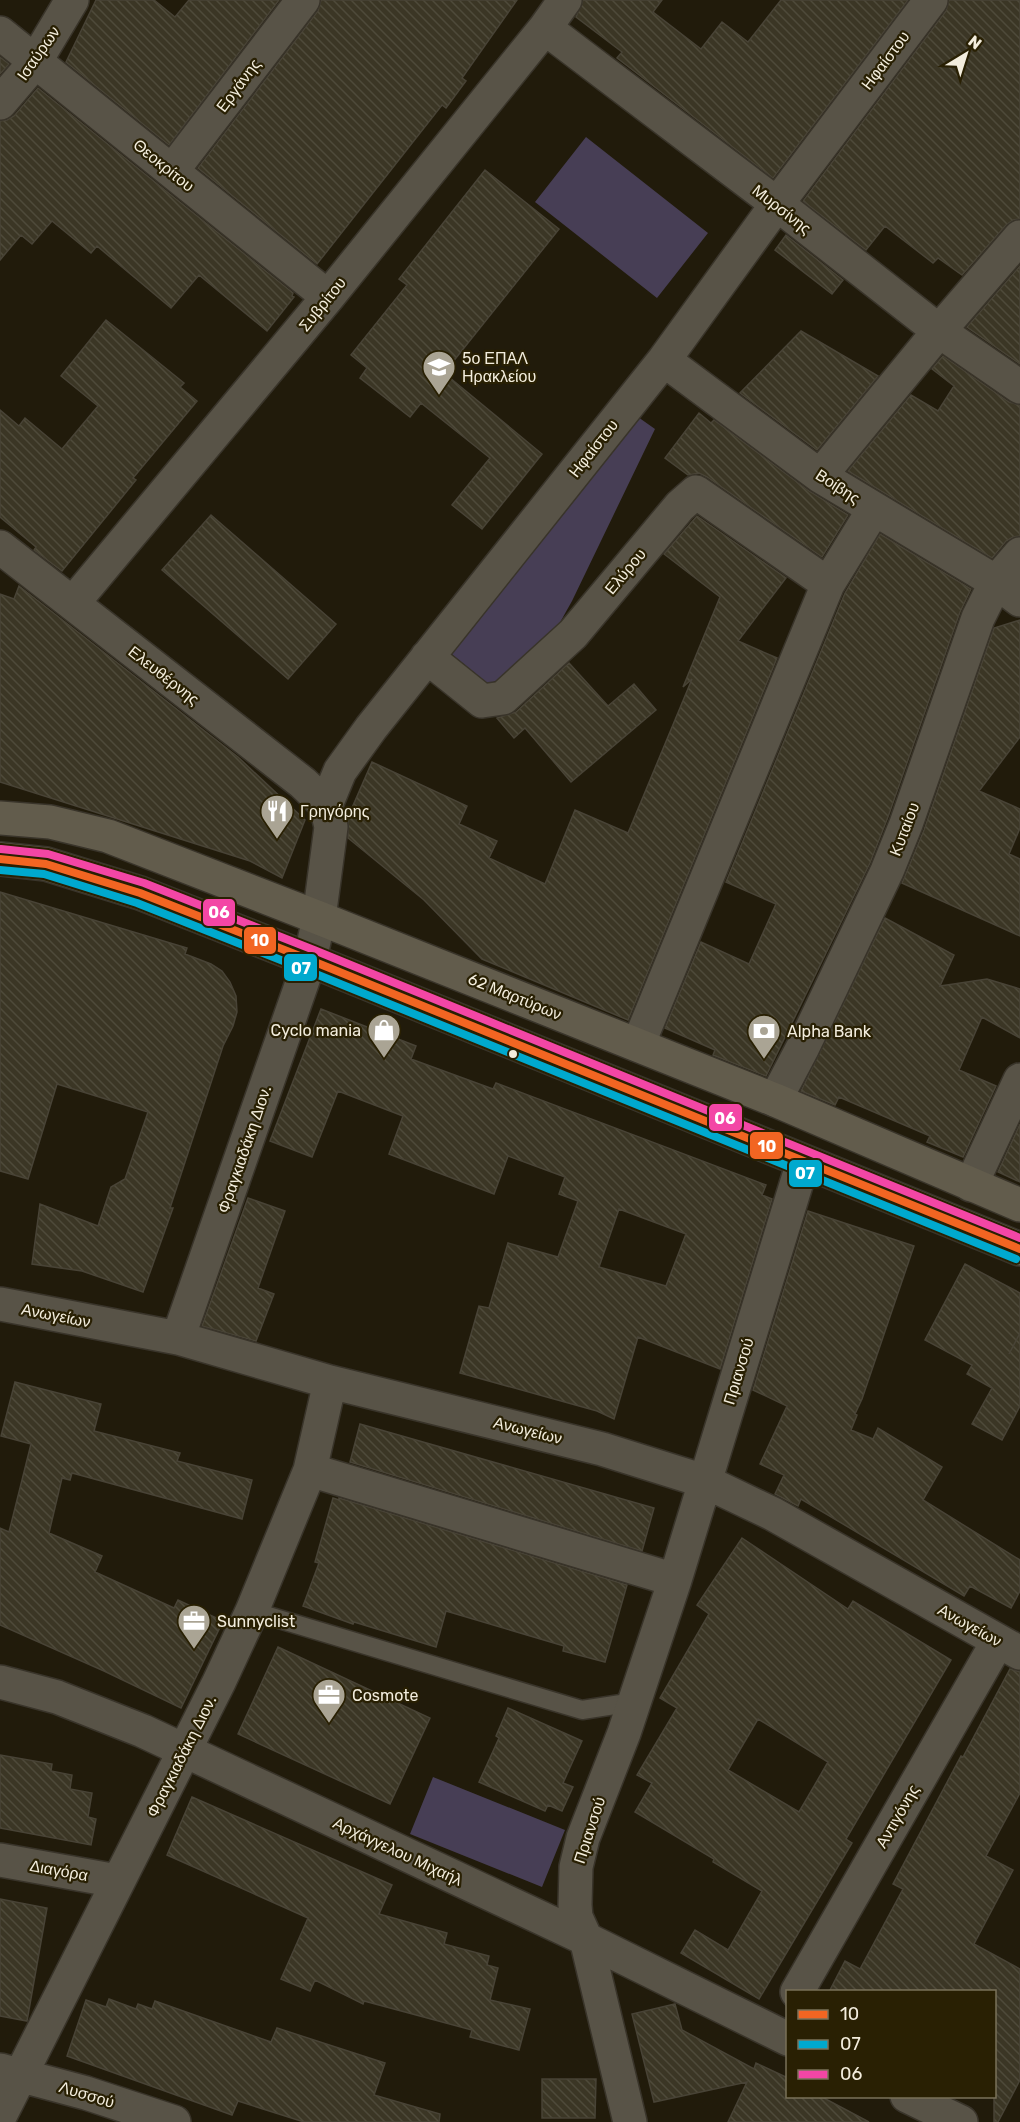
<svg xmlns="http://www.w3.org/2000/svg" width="1020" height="2122" viewBox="0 0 1020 2122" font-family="Rubik,sans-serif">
  <defs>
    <pattern id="building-back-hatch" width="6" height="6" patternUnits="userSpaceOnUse" patternTransform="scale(1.5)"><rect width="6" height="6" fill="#3b3625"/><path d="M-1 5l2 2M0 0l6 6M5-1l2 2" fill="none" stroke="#4e4a3a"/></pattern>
  </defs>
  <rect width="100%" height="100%" fill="#211b0b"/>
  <path fill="#473e55" d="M 586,137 L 708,233 L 657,298 L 535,202 Z
    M 638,417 L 655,429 L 572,601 L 553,635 L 513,674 L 488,684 L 448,651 Z
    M 433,1777 L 565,1830 L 542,1887 L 410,1834 Z"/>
  <path fill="url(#building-back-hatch)" stroke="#484336" stroke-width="1.5" fill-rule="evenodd" d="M 96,0 L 154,0 L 175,17 L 189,0 L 279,0 L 169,145 L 66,62 Z
    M 321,0 L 517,0 L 462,78 L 466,81 L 446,108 L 442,105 L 317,264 L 198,168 L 318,11 Z
    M 583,0 L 662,0 L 653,12 L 701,49 L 722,22 L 748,42 L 781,0 L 908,0 L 773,178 L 617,58 L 622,52 L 576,17 Z
    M 949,0 L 1020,0 L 1020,219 L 1013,220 L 1006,225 L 962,275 L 938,258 L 933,263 L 885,226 L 866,250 L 803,201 L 946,11 Z
    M 0,57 L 9,64 L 0,74 Z
    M 38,88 L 293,293 L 292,296 L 294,297 L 267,331 L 199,275 L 171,308 L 97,246 L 91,253 L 52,221 L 32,244 L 21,235 L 0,260 L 0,121 L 7,120 L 14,116 Z
    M 485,170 L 559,229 L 444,373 L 542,454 L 482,529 L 452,505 L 490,458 L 421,403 L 410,417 L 360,378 L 367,368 L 351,355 L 407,285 L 399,279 Z
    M 786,235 L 843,280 L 832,294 L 775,250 Z
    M 1020,266 L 1020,364 L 967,327 Z
    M 106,320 L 184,383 L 180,387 L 197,401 L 133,478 L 136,480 L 62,571 L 34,550 L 36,547 L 0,517 L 0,410 L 19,426 L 25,418 L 62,449 L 98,406 L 61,376 Z
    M 801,331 L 878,376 L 817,450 L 740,393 Z
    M 943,356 L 1009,402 L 1020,405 L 1020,536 L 1013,537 L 1006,541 L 992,558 L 848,471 L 911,395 L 938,411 L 954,386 L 932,369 Z
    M 699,413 L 711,423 L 714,420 L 809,491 L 848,515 L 822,557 L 707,477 L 699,473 L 688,475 L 665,458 Z
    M 211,515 L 336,624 L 288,679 L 162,570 Z
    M 697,516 L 786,578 L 738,641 L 777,658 L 628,1020 L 482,959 L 424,900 L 348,838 L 348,817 L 372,762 L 467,806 L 459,824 L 497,841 L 489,858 L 545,884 L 575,810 L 628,833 L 692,679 L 683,687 L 720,597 L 664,554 Z
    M 880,534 L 971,589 L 960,612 L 888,817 L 870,863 L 766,1076 L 713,1055 L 715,1050 L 665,1028 L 701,942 L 749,964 L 776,904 L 726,882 L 845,593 Z
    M 19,586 L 238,757 L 305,820 L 282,878 L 250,861 L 0,782 L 0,594 L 14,599 Z
    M 1020,620 L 1020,737 L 979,791 L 1020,809 L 1020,828 L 1009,854 L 1020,859 L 1020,936 L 902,883 L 924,830 L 994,628 Z
    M 569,663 L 608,706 L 634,684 L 656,710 L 571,782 L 525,728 L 514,738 L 497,718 L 516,712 Z
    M 0,892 L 187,948 L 185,954 L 211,964 L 222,971 L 230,982 L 236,996 L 237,1012 L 233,1026 L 223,1046 L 170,1208 L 173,1208 L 143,1292 L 82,1271 L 32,1264 L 40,1204 L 98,1226 L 111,1187 L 125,1179 L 148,1112 L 57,1084 L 28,1179 L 0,1171 Z
    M 885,918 L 954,955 L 940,986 L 987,979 L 1020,989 L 1020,1038 L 982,1017 L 959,1070 L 996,1086 L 963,1157 L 927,1142 L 930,1136 L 839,1097 L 835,1105 L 801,1091 Z
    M 321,1009 L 416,1046 L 411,1059 L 493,1089 L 496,1083 L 766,1185 L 762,1195 L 772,1199 L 720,1369 L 638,1337 L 614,1419 L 597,1411 L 460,1373 L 479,1306 L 489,1308 L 508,1243 L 558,1257 L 578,1201 L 559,1194 L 565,1177 L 508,1156 L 494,1194 L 389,1154 L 403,1116 L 338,1091 L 312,1157 L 270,1141 ZM 619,1209 L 686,1234 L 666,1286 L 599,1267 Z
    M 1020,1124 L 1020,1182 L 998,1172 Z
    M 248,1198 L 285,1211 L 258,1288 L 274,1294 L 256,1341 L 202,1326 Z
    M 808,1211 L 914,1246 L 862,1399 L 855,1414 L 857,1415 L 851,1430 L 873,1439 L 878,1428 L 942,1467 L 923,1500 L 1020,1560 L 1020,1591 L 1011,1608 L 970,1586 L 964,1596 L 801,1499 L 798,1506 L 775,1494 L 784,1475 L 760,1464 L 787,1406 L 753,1390 Z
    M 965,1264 L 1020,1293 L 1020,1333 L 1009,1354 L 1020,1333 L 1020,1406 L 1002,1440 L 972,1424 L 992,1388 L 967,1374 L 972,1365 L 925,1340 Z
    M 15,1382 L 101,1404 L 94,1431 L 180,1453 L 177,1461 L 252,1480 L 242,1519 L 72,1473 L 70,1480 L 62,1478 L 49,1533 L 102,1556 L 95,1572 L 174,1608 L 178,1600 L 223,1621 L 181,1708 L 104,1671 L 0,1625 L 0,1528 L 9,1532 L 31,1444 L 1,1436 Z
    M 360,1424 L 654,1508 L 642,1551 L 350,1462 Z
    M 333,1498 L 339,1500 L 339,1498 L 627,1585 L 605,1662 L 563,1651 L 564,1646 L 446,1611 L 436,1647 L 354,1622 L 353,1624 L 303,1606 L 319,1563 L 315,1562 Z
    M 742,1538 L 848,1609 L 853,1601 L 951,1660 L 846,1839 L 852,1843 L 759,1999 L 681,1953 L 695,1930 L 728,1950 L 762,1891 L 713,1862 L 714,1859 L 635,1812 L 652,1783 L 637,1775 L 677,1708 L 660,1698 L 709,1614 L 697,1605 ZM 758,1719 L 828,1762 L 799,1812 L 728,1770 Z
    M 278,1647 L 430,1718 L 390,1804 L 238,1734 Z
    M 1010,1669 L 1020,1672 L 1020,1793 L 986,1856 L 1013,1870 L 974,1944 L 1020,1969 L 1020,2080 L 998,2122 L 994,2122 L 994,1992 L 829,1992 L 845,1961 L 860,1969 L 903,1889 L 893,1884 L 961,1756 L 963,1757 Z
    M 508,1708 L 582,1741 L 563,1783 L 573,1787 L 562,1811 L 548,1805 L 545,1811 L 479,1782 L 499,1738 L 496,1736 Z
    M 0,1755 L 52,1764 L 51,1771 L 72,1775 L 70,1789 L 92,1793 L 88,1817 L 96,1819 L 91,1845 L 0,1828 Z
    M 192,1797 L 392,1885 L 379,1914 L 447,1933 L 444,1944 L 489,1956 L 487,1965 L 498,1968 L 490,2000 L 530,2009 L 519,2050 L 470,2037 L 472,2030 L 364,2001 L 363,2004 L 315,1980 L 310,1991 L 281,1979 L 308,1918 L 167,1855 Z
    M 0,1899 L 47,1908 L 27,2021 L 0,2016 Z
    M 109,1999 L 136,2009 L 138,2004 L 152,2009 L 155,2001 L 271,2042 L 277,2028 L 385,2063 L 374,2095 L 440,2114 L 439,2122 L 304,2122 L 238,2101 L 232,2115 L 67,2056 L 86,2000 L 106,2007 Z
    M 675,2004 L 682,2030 L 754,2069 L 756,2063 L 788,2078 L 788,2097 L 822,2097 L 869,2122 L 728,2122 L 747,2082 L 654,2102 L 632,2014 Z
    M 542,2079 L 596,2079 L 595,2118 L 542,2118 Z"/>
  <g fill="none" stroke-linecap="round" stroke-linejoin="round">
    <g stroke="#39342a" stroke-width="21">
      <path id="service" d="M 252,1611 L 582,1710 L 634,1702"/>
    </g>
    <g stroke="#39342a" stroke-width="36">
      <path id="minor" d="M 545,28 L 777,204 L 939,331 L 1020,387
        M 0,33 L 328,297
        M 0,103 L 35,62 L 72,0
        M 172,171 L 303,0
        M 664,360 L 820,476 L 996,582 L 1020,600
        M 820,476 L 939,331 L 1020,237
        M 0,547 L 303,783 L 326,805
        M 73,603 L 328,297 L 545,28 L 565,0
        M 427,657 L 482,701 L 503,698 L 573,634 L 680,506 L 696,492 L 828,584
        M 638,1045 L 828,584 L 874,509
        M 775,1100 L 803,1047 L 887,871 L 906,824 L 978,618 L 996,582 L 1020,554
        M 971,1185 L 1020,1080
        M 0,1304 L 178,1338 L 330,1382 L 602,1449 L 704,1481 L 773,1514 L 1020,1653
        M 178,1338 L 310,960 L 319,918 L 331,827 L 326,805 L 340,771 L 371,728 L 664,360 L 777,204 L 931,0
        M 310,1470 L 675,1580
        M 0,1682 L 57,1697 L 143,1731 L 586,1939 L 788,2039
        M 0,1860 L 117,1881
        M 797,1992 L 998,1641
        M 0,2070 L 86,2093 L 174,2122
        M 907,2096 L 961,2122
        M 0,2116 L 219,1682 L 252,1611 L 310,1470 L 330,1382
        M 630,2122 L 586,1939 L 576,1917 L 575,1905 L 576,1867 L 583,1838 L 624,1733 L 675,1580 L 803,1162"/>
    </g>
    <g stroke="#39342a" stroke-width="36">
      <path id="primary" d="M 0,818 L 50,822 L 108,836 L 319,918 L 775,1100 L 1020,1205
        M 0,859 L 46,864 L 140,893 L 310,960 L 1020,1249"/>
    </g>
    <use href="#service" stroke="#585347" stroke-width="18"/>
    <use href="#minor" stroke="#585347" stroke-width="33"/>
    <use href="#primary" stroke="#625c4c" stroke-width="33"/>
    <g stroke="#292003" stroke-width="12">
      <path id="bus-1" d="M 0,859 L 46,864 L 140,893 L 310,960 L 1020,1249"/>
    </g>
    <g stroke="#292003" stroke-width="12">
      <path id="bus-2" d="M 0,870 L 44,874 L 137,903 L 306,970 L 1016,1259"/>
    </g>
    <g stroke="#292003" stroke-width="12">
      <path id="bus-3" d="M 1,849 L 48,854 L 144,883 L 314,950 L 1020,1238"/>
    </g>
    <use href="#bus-1" stroke="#f26522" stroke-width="8"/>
    <use href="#bus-2" stroke="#00a9ce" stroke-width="8"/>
    <use href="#bus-3" stroke="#f346a5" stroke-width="8"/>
  </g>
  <defs>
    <g id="school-pin" transform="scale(1.725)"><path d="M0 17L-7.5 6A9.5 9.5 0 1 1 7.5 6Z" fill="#aaa494" stroke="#292003"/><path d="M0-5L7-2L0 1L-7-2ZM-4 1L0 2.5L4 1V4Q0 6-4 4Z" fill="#fff"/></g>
    <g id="restaurant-pin" transform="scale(1.725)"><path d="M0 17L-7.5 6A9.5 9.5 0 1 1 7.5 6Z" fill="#aaa494" stroke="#292003"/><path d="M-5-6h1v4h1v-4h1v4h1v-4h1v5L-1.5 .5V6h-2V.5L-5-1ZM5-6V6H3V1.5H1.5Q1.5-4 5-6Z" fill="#fff"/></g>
    <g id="shop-pin" transform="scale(1.725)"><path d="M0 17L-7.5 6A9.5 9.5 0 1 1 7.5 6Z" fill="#aaa494" stroke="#292003"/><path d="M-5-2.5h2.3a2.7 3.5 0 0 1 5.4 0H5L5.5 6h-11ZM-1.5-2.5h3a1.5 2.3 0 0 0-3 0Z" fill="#fff"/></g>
    <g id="bank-pin" transform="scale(1.725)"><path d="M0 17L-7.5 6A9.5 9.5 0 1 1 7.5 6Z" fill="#aaa494" stroke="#292003"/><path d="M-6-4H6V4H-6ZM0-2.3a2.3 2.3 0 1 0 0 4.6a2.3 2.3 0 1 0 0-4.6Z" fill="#fff"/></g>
    <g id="office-pin" transform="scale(1.725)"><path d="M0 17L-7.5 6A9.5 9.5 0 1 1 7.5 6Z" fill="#aaa494" stroke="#292003"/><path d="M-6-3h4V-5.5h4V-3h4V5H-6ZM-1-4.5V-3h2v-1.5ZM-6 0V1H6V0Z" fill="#fff"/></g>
  </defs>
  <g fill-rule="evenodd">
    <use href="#school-pin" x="439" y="367"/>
    <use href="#restaurant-pin" x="277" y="811"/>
    <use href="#shop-pin" x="384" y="1030"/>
    <use href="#bank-pin" x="764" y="1031"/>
    <use href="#office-pin" x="194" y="1621"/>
    <use href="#office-pin" x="329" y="1695"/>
  </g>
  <circle fill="#f3eddd" stroke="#292003" stroke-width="2" cx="513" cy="1054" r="5"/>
  <g text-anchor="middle" stroke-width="4.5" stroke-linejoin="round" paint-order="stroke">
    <g font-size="16" fill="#f3eddd" stroke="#292003">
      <text transform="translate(38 53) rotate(-55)" y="6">Ισαύρων</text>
      <text transform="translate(885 60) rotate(-53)" y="6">Ηφαίστου</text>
      <text transform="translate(238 85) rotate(-53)" y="6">Εργάνης</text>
      <text transform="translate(164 165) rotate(39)" y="6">Θεοκρίτου</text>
      <text transform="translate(782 209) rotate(38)" y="6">Μυρσίνης</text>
      <text transform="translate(322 304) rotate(-51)" y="6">Συβρίτου</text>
      <text transform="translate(593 448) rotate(-52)" y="6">Ηφαίστου</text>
      <text transform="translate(838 486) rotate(33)" y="6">Βοίβης</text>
      <text transform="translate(625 571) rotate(-50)" y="6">Ελύρου</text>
      <text transform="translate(164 675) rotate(38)" y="6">Ελευθέρνης</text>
      <text transform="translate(904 829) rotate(-69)" y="6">Κυταίου</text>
      <text transform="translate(515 996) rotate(22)" y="6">62 Μαρτύρων</text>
      <text transform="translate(244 1149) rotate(-71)" y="6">Φραγκιαδάκη Διον.</text>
      <text transform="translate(56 1315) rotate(11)" y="6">Ανωγείων</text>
      <text transform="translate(738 1371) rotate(-73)" y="6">Πριανσού</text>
      <text transform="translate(528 1430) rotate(14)" y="6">Ανωγείων</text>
      <text transform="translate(970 1625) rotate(29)" y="6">Ανωγείων</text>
      <text transform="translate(181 1756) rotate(-63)" y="6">Φραγκιαδάκη Διον.</text>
      <text transform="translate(897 1816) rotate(-60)" y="6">Αντιγόνης</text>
      <text transform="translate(589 1830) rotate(-72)" y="6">Πριανσού</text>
      <text transform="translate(398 1851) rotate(25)" y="6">Αρχάγγελου Μιχαήλ</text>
      <text transform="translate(59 1870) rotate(10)" y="6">Διαγόρα</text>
      <text transform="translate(87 2094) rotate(17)" y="6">Λυσσού</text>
    </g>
    <g font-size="16" fill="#f3eddd" stroke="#292003" text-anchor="start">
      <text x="462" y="364">5ο ΕΠΑΛ<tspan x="462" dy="18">Ηρακλείου</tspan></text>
      <text x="300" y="817">Γρηγόρης</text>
      <text x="361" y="1036" text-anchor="end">Cyclo mania</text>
      <text x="787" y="1037">Alpha Bank</text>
      <text x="217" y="1627">Sunnyclist</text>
      <text x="352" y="1701">Cosmote</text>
    </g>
  </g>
  <g stroke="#292003" stroke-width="2">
    <rect x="202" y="898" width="34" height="29" rx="6" fill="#f346a5"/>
    <rect x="243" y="926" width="34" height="29" rx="6" fill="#f26522"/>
    <rect x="283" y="953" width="35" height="29" rx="6" fill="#00a9ce"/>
    <rect x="708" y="1103" width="35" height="29" rx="6" fill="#f346a5"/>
    <rect x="749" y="1131" width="35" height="29" rx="6" fill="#f26522"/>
    <rect x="788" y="1159" width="35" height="29" rx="6" fill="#00a9ce"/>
  </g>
  <g font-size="16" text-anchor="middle" font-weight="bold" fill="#fff">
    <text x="219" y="918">06</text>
    <text x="260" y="946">10</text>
    <text x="301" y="974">07</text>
    <text x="725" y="1124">06</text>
    <text x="767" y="1152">10</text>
    <text x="805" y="1179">07</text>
  </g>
  <rect x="786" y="1990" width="210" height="108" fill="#292003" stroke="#7a725a" stroke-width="1.5"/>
  <rect x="798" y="2010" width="30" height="9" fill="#f26522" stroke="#7a725a" stroke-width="1.5"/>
  <text x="840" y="2020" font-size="18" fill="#f3eddd">10</text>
  <rect x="798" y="2040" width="30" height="9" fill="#00a9ce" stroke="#7a725a" stroke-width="1.5"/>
  <text x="840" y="2050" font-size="18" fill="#f3eddd">07</text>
  <rect x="798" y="2070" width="30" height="9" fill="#f346a5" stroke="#7a725a" stroke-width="1.5"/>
  <text x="840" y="2080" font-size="18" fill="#f3eddd">06</text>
  <g transform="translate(966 54) rotate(38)" stroke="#292003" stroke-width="4.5" paint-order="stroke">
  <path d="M0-4.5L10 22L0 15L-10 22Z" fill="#f3eddd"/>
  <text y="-9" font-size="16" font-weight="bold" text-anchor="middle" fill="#f3eddd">N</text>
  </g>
</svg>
